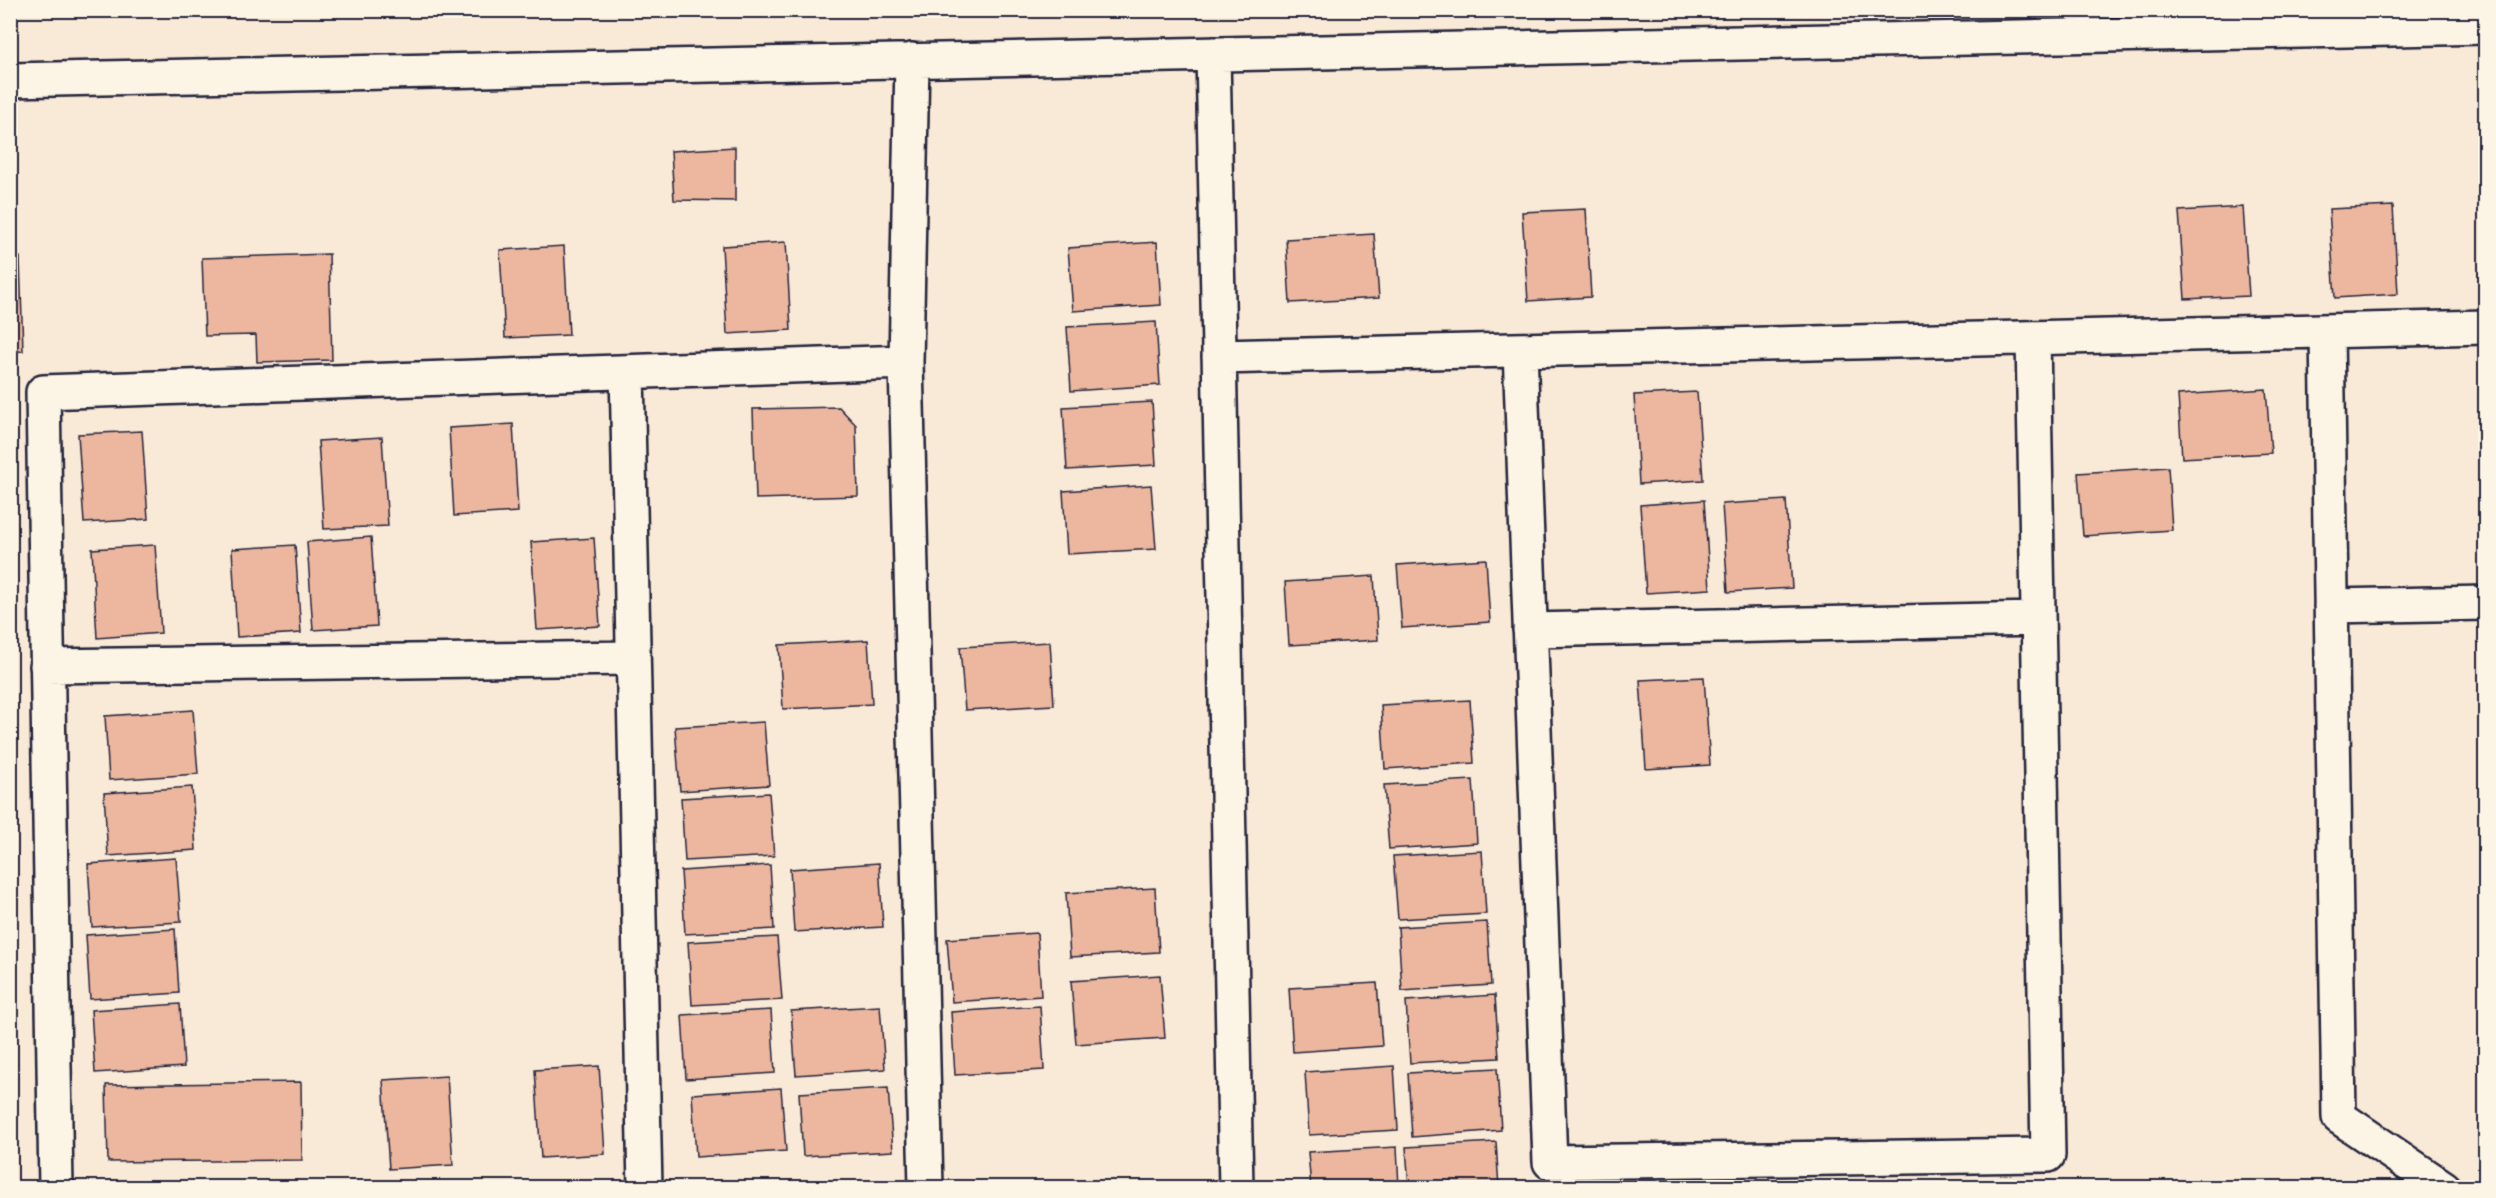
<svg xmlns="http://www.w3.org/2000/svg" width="2496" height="1198" viewBox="0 0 2496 1198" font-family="'Gochi Hand',sans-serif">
  <rect width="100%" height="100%" fill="#f9e9d7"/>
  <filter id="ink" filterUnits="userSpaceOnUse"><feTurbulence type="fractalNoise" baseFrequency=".0167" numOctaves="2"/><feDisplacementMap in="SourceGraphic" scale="12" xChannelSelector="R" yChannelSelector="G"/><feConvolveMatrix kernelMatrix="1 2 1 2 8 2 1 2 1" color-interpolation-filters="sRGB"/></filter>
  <g filter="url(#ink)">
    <path fill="#ecb79e" stroke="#22223b" stroke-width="1.5" d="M 735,147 L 735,201 L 674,200 L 671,151 Z
      M 2393,206 L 2398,294 L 2335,298 L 2329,209 Z
      M 2243,207 L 2249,296 L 2185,299 L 2179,211 Z
      M 1586,209 L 1591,297 L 1528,301 L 1522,212 Z
      M 1374,234 L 1379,298 L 1290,303 L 1286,239 Z
      M 786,242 L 791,330 L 727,334 L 722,246 Z
      M 1157,242 L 1161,305 L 1073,311 L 1068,248 Z
      M 564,246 L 569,335 L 505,338 L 500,250 Z
      M 329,254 L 332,360 L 257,362 L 256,335 L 205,336 L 202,258 Z
      M 20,257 L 23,351 L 10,352 L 10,258 Z
      M 1156,322 L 1160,385 L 1071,391 L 1067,327 Z
      M 2266,389 L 2271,453 L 2182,458 L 2178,395 Z
      M 1697,392 L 1703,480 L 1639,484 L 1634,395 Z
      M 1152,402 L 1156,465 L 1067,470 L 1063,407 Z
      M 839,407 L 856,425 L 858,496 L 756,499 L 753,409 Z
      M 513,424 L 518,512 L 454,516 L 449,428 Z
      M 142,431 L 148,519 L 84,523 L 78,434 Z
      M 382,437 L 388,526 L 324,529 L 318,441 Z
      M 2168,467 L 2172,530 L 2083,536 L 2078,473 Z
      M 1151,485 L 1156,549 L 1067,554 L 1063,491 Z
      M 1704,500 L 1710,589 L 1646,593 L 1640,505 Z
      M 1786,500 L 1792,588 L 1728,592 L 1722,504 Z
      M 371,537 L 377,626 L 313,630 L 307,542 Z
      M 594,538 L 600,626 L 537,630 L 531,542 Z
      M 155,545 L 161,633 L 97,638 L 92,549 Z
      M 295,545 L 301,633 L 237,637 L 232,549 Z
      M 1486,559 L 1490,622 L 1402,628 L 1397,565 Z
      M 1374,576 L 1378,640 L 1289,645 L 1285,582 Z
      M 868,640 L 872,704 L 783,709 L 779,645 Z
      M 1050,642 L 1054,705 L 965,710 L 960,647 Z
      M 1704,677 L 1710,765 L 1646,769 L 1640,680 Z
      M 1470,700 L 1474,763 L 1385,769 L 1381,705 Z
      M 193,710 L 198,774 L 109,780 L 105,716 Z
      M 764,722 L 769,785 L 680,791 L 675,727 Z
      M 1473,780 L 1477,843 L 1389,849 L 1384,785 Z
      M 192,787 L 196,850 L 108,856 L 104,793 Z
      M 769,793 L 774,856 L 685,861 L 681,798 Z
      M 1482,851 L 1486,914 L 1398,919 L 1393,856 Z
      M 176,858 L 181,922 L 92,927 L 88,864 Z
      M 879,863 L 883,927 L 794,932 L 790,869 Z
      M 770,865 L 774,929 L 685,934 L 681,871 Z
      M 1155,888 L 1159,952 L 1070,957 L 1066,893 Z
      M 1487,922 L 1491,985 L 1402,991 L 1398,927 Z
      M 175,929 L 179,993 L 90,999 L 86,935 Z
      M 1037,933 L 1041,996 L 952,1002 L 947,939 Z
      M 777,937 L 782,1000 L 692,1005 L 688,942 Z
      M 1160,975 L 1165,1038 L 1076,1044 L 1071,981 Z
      M 1377,983 L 1382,1046 L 1293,1052 L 1289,988 Z
      M 1495,995 L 1499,1058 L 1410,1063 L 1406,1001 Z
      M 180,1004 L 184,1067 L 95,1073 L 91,1010 Z
      M 880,1006 L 885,1069 L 796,1075 L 791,1011 Z
      M 1040,1006 L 1044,1070 L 955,1075 L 951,1012 Z
      M 771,1010 L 775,1073 L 686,1079 L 682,1015 Z
      M 599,1066 L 605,1154 L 541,1158 L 535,1070 Z
      M 1394,1066 L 1398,1130 L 1309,1135 L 1305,1072 Z
      M 1497,1068 L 1501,1130 L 1412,1137 L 1408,1073 Z
      M 447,1076 L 453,1165 L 389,1169 L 383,1080 Z
      M 301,1082 L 302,1160 L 108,1162 L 106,1085 Z
      M 781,1088 L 786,1151 L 696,1157 L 692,1094 Z
      M 888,1088 L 893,1151 L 803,1156 L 799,1093 Z
      M 1496,1142 L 1499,1188 L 1409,1188 L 1406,1147 Z
      M 1397,1147 L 1399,1188 L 1311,1188 L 1308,1152 Z"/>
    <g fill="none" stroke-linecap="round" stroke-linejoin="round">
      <g stroke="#22223b" stroke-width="38">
        <path id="minor" d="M 1213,54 L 1236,1188
          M 10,80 L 2486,27
          M 2327,331 L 2339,1117 L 2444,1188
          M 1520,350 L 1550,1162 L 2048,1155 L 2033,338
          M 1219,357 L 2486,327
          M 906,362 L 912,60
          M 627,372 L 645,1188
          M 2331,606 L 2486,603
          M 1530,630 L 2038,619
          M 47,666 L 633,658
          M 56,1188 L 43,392 L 906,362 L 926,1188"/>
      </g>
      <use href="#minor" stroke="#fcf5e5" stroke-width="33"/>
    </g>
  </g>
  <rect width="2496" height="1198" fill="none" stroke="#fcf5e5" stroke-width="36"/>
  <rect x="18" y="18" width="2460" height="1162" fill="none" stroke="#22223b" stroke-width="2" filter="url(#ink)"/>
</svg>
